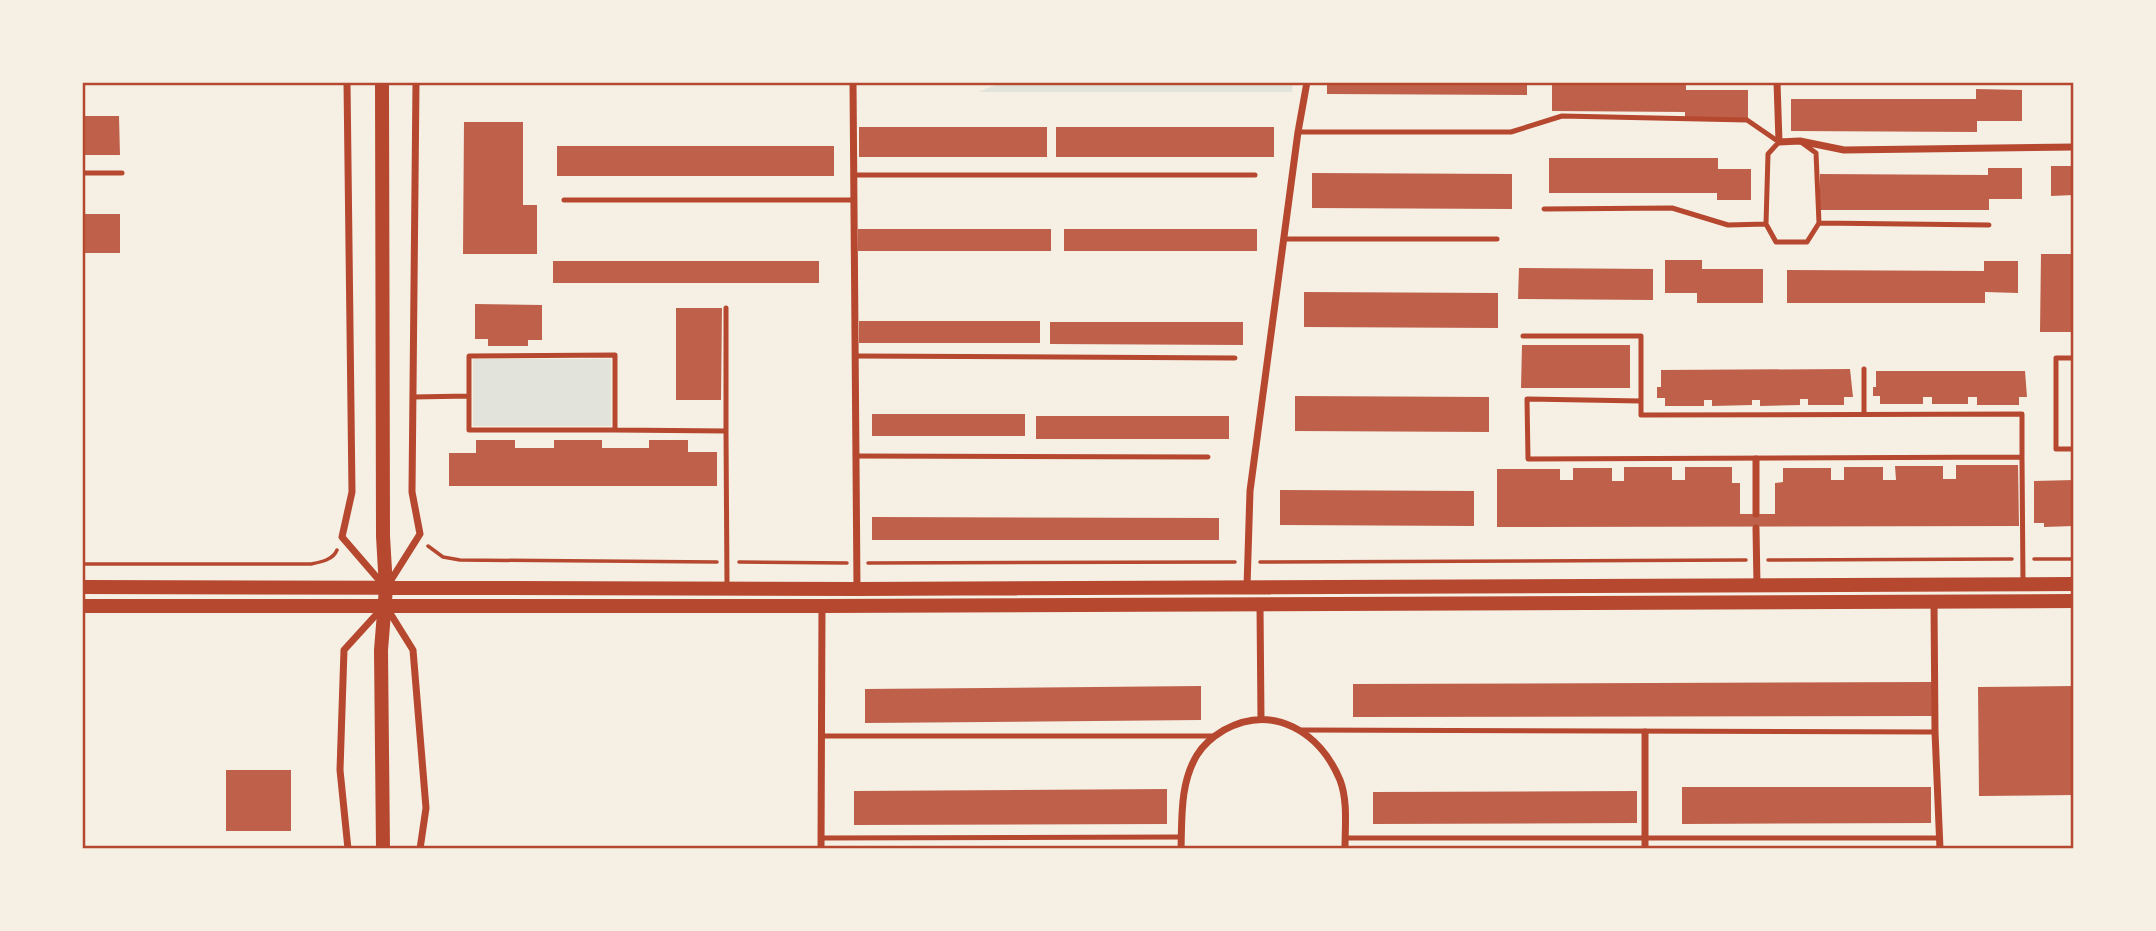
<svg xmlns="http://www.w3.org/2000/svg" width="2156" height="931" viewBox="0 0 2156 931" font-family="Ubuntu,sans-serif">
  <rect width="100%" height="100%" fill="#f6efe4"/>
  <path fill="#e2e4dc" d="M 1003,82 L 1293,82 L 1292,92 L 978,92 Z
    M 473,359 L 611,359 L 611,426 L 473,426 Z"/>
  <path fill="#bf614a" d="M 1327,82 L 1527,82 L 1527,95 L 1327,94 Z
    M 1552,82 L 1686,82 L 1686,90 L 1748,90 L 1748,121 L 1685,121 L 1685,112 L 1552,111 Z
    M 1976,89 L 2022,90 L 2022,121 L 1977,121 L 1977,132 L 1791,131 L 1791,99 L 1976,99 Z
    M 82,116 L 119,116 L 120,155 L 82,155 Z
    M 464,122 L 523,122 L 523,205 L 537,205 L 537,254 L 463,254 Z
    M 859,127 L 1047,127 L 1047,157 L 859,157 Z
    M 1056,127 L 1274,127 L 1274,157 L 1056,157 Z
    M 557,146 L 834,146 L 834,176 L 557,176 Z
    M 1549,158 L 1718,158 L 1718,169 L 1751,169 L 1751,200 L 1717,200 L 1717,193 L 1549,193 Z
    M 2051,166 L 2074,166 L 2074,195 L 2051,196 Z
    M 1988,168 L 2022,168 L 2022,199 L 1989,199 L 1989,210 L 1820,210 L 1820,174 L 1988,175 Z
    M 1312,173 L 1512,174 L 1512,209 L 1312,208 Z
    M 82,214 L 120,214 L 120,253 L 82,253 Z
    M 858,229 L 1051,229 L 1051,251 L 858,251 Z
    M 1064,229 L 1257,229 L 1257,251 L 1064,251 Z
    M 2041,254 L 2074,254 L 2074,332 L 2040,332 Z
    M 1665,260 L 1702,260 L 1702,269 L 1763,269 L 1763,303 L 1697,303 L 1697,293 L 1665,293 Z
    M 553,261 L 819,261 L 819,283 L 553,283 Z
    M 1984,261 L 2018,261 L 2018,293 L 1985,292 L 1985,303 L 1787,303 L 1787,270 L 1984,271 Z
    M 1519,268 L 1653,269 L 1653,300 L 1518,299 Z
    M 1304,292 L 1498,293 L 1498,328 L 1304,327 Z
    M 475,304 L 542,305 L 542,340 L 528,340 L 528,346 L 488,346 L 488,339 L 475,339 Z
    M 676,308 L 722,308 L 721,400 L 676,400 Z
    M 859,321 L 1040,321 L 1040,343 L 859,343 Z
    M 1050,322 L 1243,322 L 1243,345 L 1050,344 Z
    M 1522,345 L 1630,345 L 1630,388 L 1521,388 Z
    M 1850,369 L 1853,397 L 1844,397 L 1844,405 L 1808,405 L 1808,399 L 1800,399 L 1800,405 L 1760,406 L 1760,400 L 1752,400 L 1752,405 L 1712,406 L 1712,400 L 1704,400 L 1704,406 L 1665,406 L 1665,398 L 1657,398 L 1657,387 L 1661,387 L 1661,370 Z
    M 1876,371 L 2025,371 L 2027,397 L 2019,397 L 2019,405 L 1977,405 L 1977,397 L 1968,397 L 1968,404 L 1932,404 L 1932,397 L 1923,397 L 1923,404 L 1880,404 L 1880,396 L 1873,396 L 1873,387 L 1876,387 Z
    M 1295,396 L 1489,397 L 1489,432 L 1295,431 Z
    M 872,414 L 1025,414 L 1025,436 L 872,436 Z
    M 1036,416 L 1229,416 L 1229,439 L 1036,439 Z
    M 476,440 L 515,440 L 515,448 L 554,448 L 554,440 L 602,440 L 602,448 L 649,448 L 649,440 L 688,440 L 688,452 L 717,452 L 717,486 L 449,486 L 449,453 L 476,453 Z
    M 1956,465 L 2018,465 L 2019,526 L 1497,527 L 1497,469 L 1560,469 L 1560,480 L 1573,480 L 1573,468 L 1612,468 L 1612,481 L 1624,481 L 1624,467 L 1672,467 L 1672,480 L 1685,480 L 1685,467 L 1732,467 L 1732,483 L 1740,483 L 1740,514 L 1775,514 L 1775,483 L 1783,482 L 1783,468 L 1831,468 L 1831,480 L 1844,480 L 1844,467 L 1883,467 L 1883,480 L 1896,480 L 1895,466 L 1943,466 L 1943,479 L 1956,479 Z
    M 2074,480 L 2074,526 L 2044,527 L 2044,523 L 2034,523 L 2034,481 Z
    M 1280,490 L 1474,491 L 1474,526 L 1280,525 Z
    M 872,517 L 1219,518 L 1219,540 L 872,540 Z
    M 1932,682 L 1932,716 L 1353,717 L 1353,684 Z
    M 1201,686 L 1201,720 L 865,723 L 865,689 Z
    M 2074,686 L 2074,795 L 1979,796 L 1978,687 Z
    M 226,770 L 291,770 L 291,831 L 226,831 Z
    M 1682,787 L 1931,787 L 1931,823 L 1682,824 Z
    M 1167,789 L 1167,824 L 854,825 L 854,791 Z
    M 1637,791 L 1637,823 L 1373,824 L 1373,792 Z"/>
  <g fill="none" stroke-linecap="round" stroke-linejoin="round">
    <path stroke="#b5482f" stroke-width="3.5" d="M 428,546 L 443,557 L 460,560 L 717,562
      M 2034,559 L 2074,559
      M 1768,560 L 2012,559
      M 739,562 L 847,563
      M 1260,562 L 1746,560
      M 868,563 L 1235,562
      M 82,564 L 311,564 C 321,562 333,560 337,550"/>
    <path stroke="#b5482f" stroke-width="5" d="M 1298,132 L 1511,132 L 1562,116 L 1747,120 L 1779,142 L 1768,154 L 1766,224 L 1728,225 L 1672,208 L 1544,209
      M 1801,142 L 1816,153 L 1819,223 L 1989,225
      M 82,173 L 122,173
      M 854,175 L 1255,175
      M 564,200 L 854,200
      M 1766,224 L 1776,242 L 1807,242 L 1819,223
      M 1284,239 L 1497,239
      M 726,308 L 726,431
      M 1523,336 L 1641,336 L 1641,401
      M 855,356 L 1235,358
      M 2074,358 L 2056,358 L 2056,449 L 2074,449
      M 413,397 L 469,396 L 469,430 L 615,430 L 615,355 L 469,356 L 469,396
      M 1527,399 L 1641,401 L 1641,415 L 2022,414 L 2022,457 L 1528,459 Z
      M 1864,414 L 1864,369
      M 615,430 L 726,431 L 727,586
      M 856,456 L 1208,457
      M 2022,457 L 2023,583
      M 1302,730 L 1935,732
      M 821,736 L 1214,736
      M 821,838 L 1181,837
      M 1345,838 L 1940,838"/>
    <path stroke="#b5482f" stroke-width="7" d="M 347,82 L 352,492 L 342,537 L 386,588 L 420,534 L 412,492 L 416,82
      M 853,82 L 857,589
      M 1777,82 L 1779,142 L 1800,141 L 1844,150 L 2074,147
      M 1756,459 L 1756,514
      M 1756,528 L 1757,585
      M 1247,587 L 1250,491 L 1298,132 L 1307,82
      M 1934,602 L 1935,732 L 1940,849
      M 1260,605 L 1261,719
      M 1645,732 L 1645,849
      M 348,849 L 340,770 L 344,650 L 385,605 L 413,650 L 426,808 L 420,849
      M 821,849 L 822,606
      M 1181,849 C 1182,817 1180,783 1197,755 C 1203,745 1214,736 1224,730 C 1273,703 1320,732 1340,780 C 1348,801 1345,826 1345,849"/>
    <path stroke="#b5482f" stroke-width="14" d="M 382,82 L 383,536 L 386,588 L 381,650 L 383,849
      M 82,587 L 857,589 L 2074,584
      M 82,606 L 822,606 L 2074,601"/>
  </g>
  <rect width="2156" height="931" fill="none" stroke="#f6efe4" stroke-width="168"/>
  <rect x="84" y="84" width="1988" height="763" fill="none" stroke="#b5482f" stroke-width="2.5"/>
</svg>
